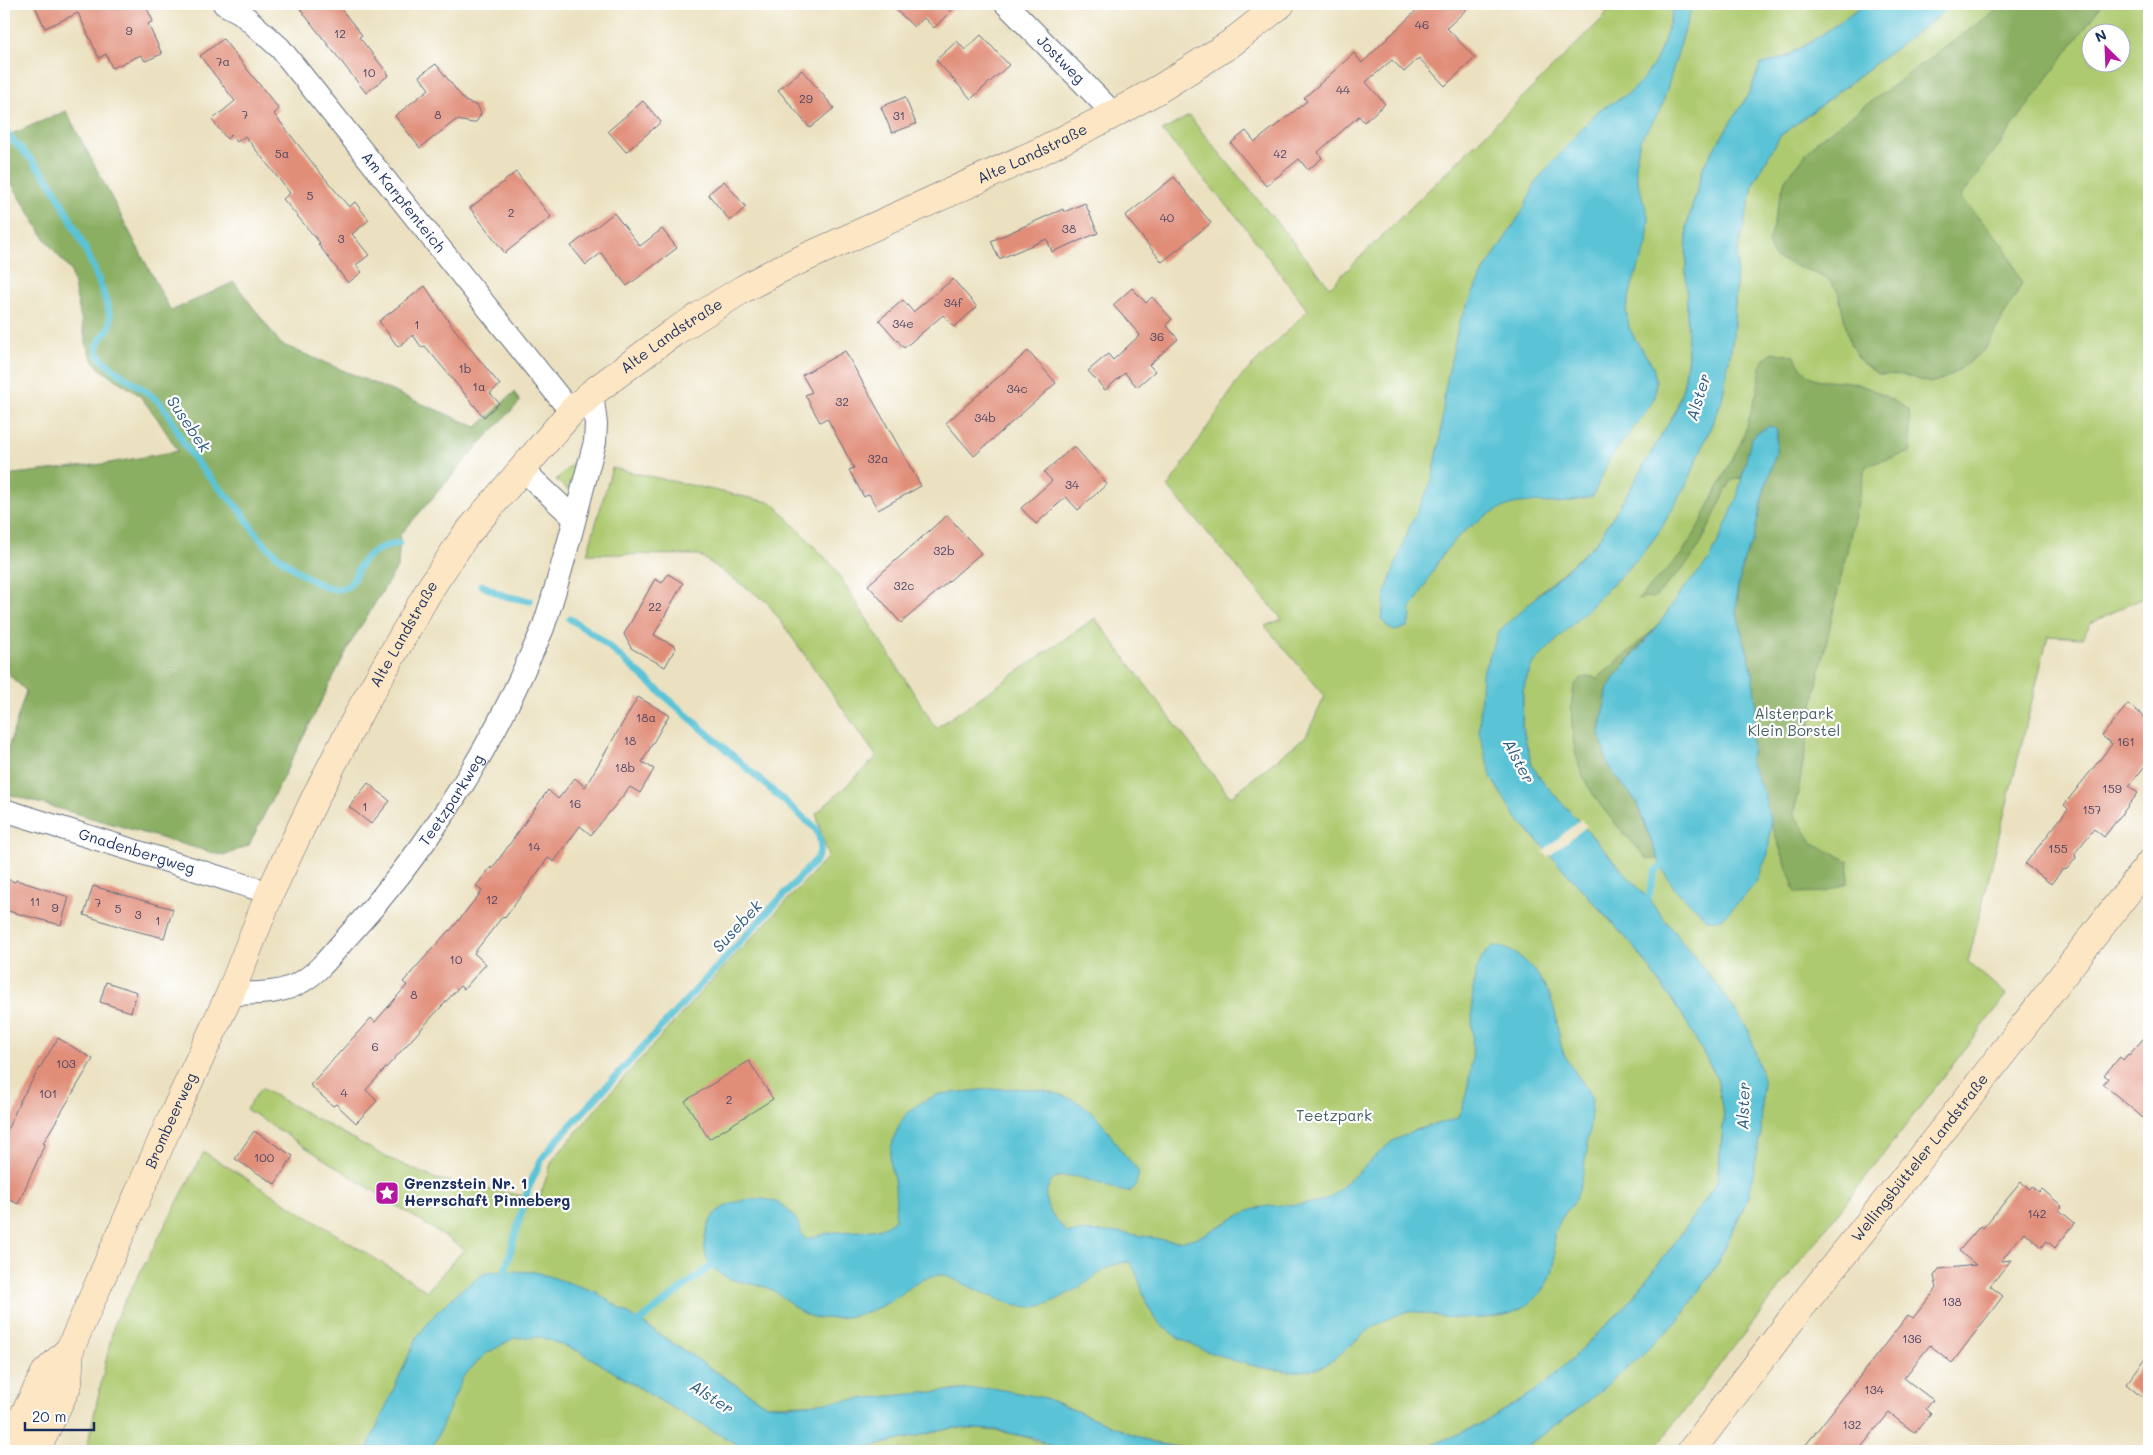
<svg xmlns="http://www.w3.org/2000/svg" width="2153" height="1455" viewBox="0 0 2153 1455" font-family="Mali,sans-serif">
  <rect width="100%" height="100%" fill="#fff"/>
  <filter id="ink" filterUnits="userSpaceOnUse"><feTurbulence type="fractalNoise" baseFrequency=".02" numOctaves="2"/><feDisplacementMap in="SourceGraphic" scale="10" xChannelSelector="R" yChannelSelector="G"/><feConvolveMatrix kernelMatrix="1 2 1 2 8 2 1 2 1" color-interpolation-filters="sRGB"/></filter>
  <filter id="wash" filterUnits="userSpaceOnUse"><feTurbulence type="fractalNoise" baseFrequency=".0096" numOctaves="4" result="noise"/><feDisplacementMap in="SourceGraphic" scale="20" xChannelSelector="R" yChannelSelector="G"/><feGaussianBlur stdDeviation="1.12" result="paint"/><feColorMatrix in="noise" values="0 0 0 0 0 0 0 0 0 0 0 0 0 0 0 0 0 1.4 0 .05"/><feComposite in="paint" operator="in"/></filter>
  <g filter="url(#wash)">
    <rect width="100%" height="100%" fill="#ebe1c0"/>
    <path fill="#aeca70" stroke="#647c67" fill-rule="evenodd" d="M 1612,4 L 1866,4 L 1821,35 L 1785,57 L 1760,65 L 1751,90 L 1704,165 L 1687,225 L 1686,266 L 1688,356 L 1684,383 L 1676,410 L 1629,491 L 1596,543 L 1536,596 L 1492,779 L 1515,816 L 1636,949 L 1683,1016 L 1717,1078 L 1724,1118 L 1717,1182 L 1674,1244 L 1626,1306 L 1544,1385 L 1480,1425 L 1417,1451 L 1202,1451 L 1153,1443 L 1045,1398 L 766,1405 L 594,1291 L 541,1337 L 581,1352 L 664,1403 L 740,1446 L 756,1451 L 86,1451 L 115,1320 L 204,1152 L 427,1291 L 464,1249 L 246,1109 L 261,1088 L 388,1158 L 436,1179 L 539,1199 L 552,1161 L 601,1103 L 712,980 L 828,857 L 816,814 L 877,757 L 767,602 L 699,555 L 587,554 L 612,468 L 773,503 L 833,566 L 936,728 L 1095,618 L 1230,797 L 1306,736 L 1325,696 L 1265,626 L 1282,619 L 1168,487 L 1240,378 L 1308,310 L 1238,218 L 1162,131 L 1189,116 L 1330,287 L 1604,17 Z
      M 1954,4 L 2149,4 L 2149,594 L 2091,623 L 2082,638 L 2048,636 L 1968,962 L 2007,995 L 1653,1451 L 1520,1451 L 1586,1403 L 1679,1320 L 1715,1268 L 1749,1196 L 1749,1031 L 1724,994 L 1648,899 L 1545,784 L 1532,766 L 1522,726 L 1523,691 L 1526,680 L 1532,665 L 1643,553 L 1659,532 L 1688,481 L 1722,400 L 1733,337 L 1738,250 L 1754,182 L 1780,136 ZM 2090,32 L 2120,32 L 2120,62 L 2090,62 Z
      M 579,457 L 568,490 L 556,480 Z
      M 952,1428 C 994,1430 1021,1431 1059,1451 L 851,1451 Z"/>
    <path fill="#8aae62" stroke="#526e60" d="M 2005,4 L 2102,4 L 1960,198 L 2004,245 L 2022,284 L 1985,349 L 1960,369 L 1944,379 L 1930,383 L 1903,375 L 1878,374 L 1862,363 L 1850,344 L 1838,292 L 1826,277 L 1775,258 L 1768,244 L 1785,180 L 1818,140 Z
      M 66,111 L 171,311 L 234,282 L 281,344 L 477,427 L 514,392 L 520,402 L 485,438 L 400,535 L 398,566 L 350,644 L 249,845 L 224,856 L 4,793 L 4,761 L 26,691 L 4,670 L 4,475 L 103,464 L 178,451 L 157,418 L 139,395 L 100,369 L 93,360 L 87,347 L 71,271 L 45,239 L 4,171 L 4,137 Z
      M 1772,352 L 1794,356 C 1815,393 1825,374 1857,384 C 1876,390 1892,400 1909,410 L 1911,452 L 1866,466 L 1817,684 L 1794,814 L 1813,844 L 1849,861 L 1848,883 L 1824,892 L 1796,893 L 1768,815 L 1764,794 L 1750,762 L 1756,702 L 1751,665 L 1736,611 L 1739,577 L 1744,559 L 1753,541 L 1763,494 L 1776,453 L 1777,432 L 1770,426 C 1744,438 1751,456 1741,478 L 1732,480 C 1717,505 1708,535 1691,559 C 1680,573 1666,585 1654,598 L 1647,597 L 1638,599 L 1680,556 L 1695,533 L 1743,438 L 1757,392 L 1762,362 Z
      M 1657,627 L 1634,652 L 1608,688 L 1600,734 L 1615,775 L 1636,801 L 1658,859 L 1647,859 C 1628,837 1606,816 1591,791 C 1573,763 1569,724 1573,692 C 1575,677 1586,675 1598,678 Z"/>
    <path fill="#5ac3d6" stroke="#3a799a" d="M 1686,4 L 1691,9 L 1661,109 L 1640,140 L 1635,165 L 1637,179 L 1649,219 L 1647,245 L 1634,279 L 1626,309 L 1629,327 L 1635,339 L 1653,366 L 1656,381 L 1655,397 L 1646,412 L 1609,460 L 1593,496 C 1582,499 1568,503 1556,503 C 1542,503 1528,501 1514,504 C 1489,510 1458,533 1443,554 C 1431,572 1423,592 1410,610 L 1411,617 L 1407,627 L 1395,631 L 1388,628 L 1382,618 L 1385,593 L 1410,526 L 1432,481 L 1440,440 L 1445,389 L 1459,323 L 1482,274 L 1523,210 L 1537,180 L 1598,111 L 1631,92 L 1641,81 L 1654,64 L 1663,44 L 1673,10 Z
      M 1866,4 L 1954,4 L 1780,136 L 1754,182 L 1738,250 L 1733,337 L 1722,400 L 1688,481 L 1659,532 L 1643,553 L 1532,665 L 1526,680 L 1523,691 L 1522,726 L 1532,766 L 1545,784 L 1648,899 L 1724,994 L 1749,1031 L 1763,1079 L 1761,1134 L 1749,1196 L 1715,1268 L 1679,1320 L 1635,1361 L 1586,1403 L 1520,1451 L 1417,1451 L 1480,1425 L 1544,1385 L 1626,1306 L 1674,1244 L 1717,1182 L 1724,1119 L 1717,1078 L 1683,1016 L 1636,949 L 1515,816 L 1492,779 L 1479,732 L 1482,674 L 1500,630 L 1596,543 L 1629,491 L 1676,410 L 1684,383 L 1688,356 L 1686,266 L 1687,225 L 1704,165 L 1751,90 L 1760,65 L 1786,57 L 1821,35 Z
      M 1770,426 L 1775,428 L 1777,432 L 1776,453 L 1763,494 L 1753,541 L 1744,559 L 1737,591 L 1736,611 L 1751,665 L 1756,702 L 1750,762 L 1764,794 L 1771,824 L 1768,854 L 1756,882 L 1744,897 L 1722,918 L 1715,921 L 1707,919 L 1675,889 L 1661,867 L 1636,801 L 1615,775 L 1606,760 L 1600,734 L 1608,688 L 1614,678 L 1657,627 L 1680,593 L 1710,559 L 1728,520 L 1737,497 L 1751,440 L 1756,433 Z
      M 1493,946 C 1522,948 1545,980 1553,1005 C 1559,1022 1557,1042 1566,1058 C 1574,1073 1586,1084 1592,1100 C 1590,1125 1586,1170 1578,1193 C 1573,1206 1561,1216 1556,1228 C 1552,1237 1555,1246 1555,1255 C 1555,1286 1530,1311 1500,1316 C 1482,1319 1461,1319 1443,1317 C 1430,1315 1415,1309 1402,1313 C 1385,1319 1367,1330 1354,1342 C 1343,1351 1334,1361 1321,1367 C 1285,1383 1184,1350 1159,1323 C 1142,1305 1143,1281 1130,1262 C 1111,1262 1100,1273 1086,1283 C 1073,1291 1047,1307 1033,1307 C 1006,1307 970,1286 945,1275 C 920,1274 909,1291 889,1302 C 868,1314 843,1320 819,1318 C 798,1317 786,1295 768,1288 C 747,1280 730,1285 712,1267 C 699,1253 704,1219 721,1209 C 738,1199 763,1194 782,1205 C 788,1210 796,1218 799,1225 C 801,1230 801,1234 805,1239 C 812,1238 817,1236 824,1234 C 847,1228 878,1237 895,1219 C 896,1206 896,1193 894,1180 C 893,1175 891,1170 890,1165 C 888,1150 898,1121 910,1111 C 918,1103 929,1098 940,1094 C 990,1090 1050,1077 1092,1112 C 1104,1123 1111,1136 1120,1149 C 1126,1157 1134,1164 1139,1173 L 1135,1187 L 1130,1192 C 1107,1192 1057,1157 1047,1190 C 1041,1207 1058,1221 1068,1233 C 1091,1230 1114,1232 1137,1235 C 1153,1237 1169,1243 1186,1240 C 1209,1237 1233,1214 1258,1208 C 1283,1202 1310,1209 1332,1196 L 1391,1142 L 1416,1130 L 1457,1118 C 1467,1101 1469,1078 1472,1059 C 1475,1027 1463,967 1493,946 Z
      M 505,1271 L 536,1272 L 594,1291 L 766,1405 L 787,1406 L 932,1392 L 992,1388 L 1045,1398 L 1153,1443 L 1202,1451 L 1059,1451 L 1037,1439 L 996,1430 L 952,1428 L 851,1451 L 756,1451 L 740,1446 L 664,1403 L 581,1352 L 541,1337 L 514,1338 L 484,1355 L 463,1377 L 431,1451 L 366,1451 L 417,1337 L 436,1313 L 463,1288 L 487,1272 Z"/>
    <path fill="#ebe1c0" d="M 1581,819 L 1587,826 L 1548,857 L 1543,851 Z"/>
    <g fill="none" stroke-linecap="round" stroke-linejoin="round">
      <path stroke="#5ac3d6" stroke-width="7" d="M 4,131 C 19,147 36,163 49,181 C 56,190 60,201 66,211 C 84,245 100,278 110,315 C 114,335 91,338 99,355 C 104,366 147,390 159,402 C 172,415 178,435 188,450 C 203,474 224,491 242,513 C 249,522 254,532 262,541 C 276,556 316,589 337,589 C 356,589 353,573 363,561 C 372,551 386,545 399,543
        M 481,585 L 504,596 L 530,601
        M 1643,905 L 1648,899 L 1655,871 L 1661,867
        M 505,1280 L 505,1271 L 528,1189 L 541,1160 L 556,1141 L 815,861 C 823,850 822,840 815,828 L 599,638 L 570,619
        M 636,1327 L 640,1321 L 711,1266"/>
    </g>
    <g id="blocks">
      <path fill="#e18e79" d="M 34,4 L 145,4 L 153,21 L 148,24 L 162,54 L 145,61 L 141,55 L 112,68 L 106,54 L 99,58 L 78,13 L 45,28 Z
        M 296,4 L 337,4 L 362,35 L 359,37 L 389,75 L 366,93 Z
        M 890,4 L 958,4 L 934,28 L 924,18 L 914,27 Z
        M 1423,4 L 1472,4 L 1447,28 L 1475,58 L 1445,86 L 1419,58 L 1404,72 L 1392,60 L 1366,82 L 1385,104 L 1364,122 L 1359,116 L 1318,152 L 1322,158 L 1308,170 L 1299,159 L 1266,186 L 1231,143 L 1246,131 L 1255,142 L 1307,101 L 1304,98 L 1354,53 L 1362,63 Z
        M 981,35 L 1009,65 L 971,99 L 936,60 L 957,41 L 965,50 Z
        M 223,39 L 279,109 L 274,114 L 318,170 L 349,207 L 355,202 L 369,220 L 352,234 L 369,255 L 356,265 L 362,272 L 348,283 L 318,244 L 320,243 L 283,199 L 290,193 L 245,136 L 237,142 L 231,135 L 227,139 L 212,120 L 235,101 L 200,56 Z
        M 436,64 L 465,101 L 478,106 L 481,114 L 477,121 L 473,123 L 456,120 L 420,148 L 395,116 L 429,89 L 419,76 Z
        M 802,70 L 834,108 L 810,128 L 778,90 Z
        M 905,97 L 916,124 L 892,133 L 881,107 Z
        M 643,101 L 661,122 L 626,152 L 608,131 Z
        M 516,172 L 551,217 L 505,253 L 470,208 Z
        M 1174,177 L 1211,223 L 1162,262 L 1125,216 Z
        M 724,181 L 746,207 L 730,221 L 708,194 Z
        M 1085,203 L 1098,233 L 1052,252 L 1047,239 L 999,259 L 991,241 L 1063,209 L 1064,212 Z
        M 614,213 L 640,246 L 662,229 L 677,248 L 627,286 L 601,253 L 586,265 L 571,246 Z
        M 953,279 L 977,307 L 954,327 L 943,315 L 904,348 L 879,320 L 903,300 L 913,312 Z
        M 425,286 L 452,326 L 500,385 L 490,393 L 499,403 L 484,417 L 425,346 L 422,348 L 413,335 L 398,347 L 379,321 Z
        M 1132,288 L 1146,303 L 1152,297 L 1172,319 L 1166,325 L 1178,339 L 1149,365 L 1155,371 L 1137,387 L 1125,373 L 1105,390 L 1088,371 L 1108,354 L 1113,360 L 1140,335 L 1113,305 Z
        M 845,351 L 921,486 L 878,510 L 869,494 L 864,497 L 849,470 L 854,468 L 827,418 L 820,422 L 805,395 L 812,392 L 802,375 Z
        M 1028,351 L 1056,383 L 974,456 L 946,423 Z
        M 1074,446 L 1107,484 L 1078,510 L 1066,497 L 1036,524 L 1021,508 L 1052,481 L 1044,472 Z
        M 947,515 L 981,553 L 901,623 L 868,585 Z
        M 668,574 L 683,583 L 654,635 L 676,647 L 665,667 L 631,648 L 624,634 L 655,579 L 662,583 Z
        M 638,697 L 669,715 L 642,762 L 654,769 L 640,793 L 630,787 L 591,835 L 580,826 L 554,862 L 548,858 L 505,918 L 503,916 L 474,953 L 486,964 L 464,989 L 460,986 L 366,1090 L 377,1101 L 356,1123 L 336,1104 L 333,1106 L 310,1085 L 371,1018 L 375,1022 L 407,985 L 403,982 L 449,930 L 450,931 L 482,891 L 476,886 L 491,867 L 492,869 L 548,790 L 558,799 L 575,778 L 585,787 Z
        M 2128,704 L 2149,720 L 2149,761 L 2129,786 L 2138,793 L 2104,837 L 2094,829 L 2075,853 L 2076,858 L 2067,869 L 2062,870 L 2051,884 L 2025,864 L 2068,809 L 2064,805 L 2112,744 L 2102,736 Z
        M 368,783 L 390,801 L 371,824 L 349,807 Z
        M 4,878 L 15,882 L 16,880 L 69,897 L 61,925 L 4,910 Z
        M 93,886 L 173,909 L 164,938 L 124,928 L 84,915 Z
        M 106,982 L 137,992 L 131,1012 L 100,1002 Z
        M 2149,1032 L 2149,1123 L 2103,1084 L 2108,1078 L 2104,1075 L 2120,1057 L 2123,1060 L 2128,1054 L 2129,1055 Z
        M 58,1038 L 93,1059 L 43,1143 L 45,1144 L 18,1204 L 4,1197 L 4,1137 L 21,1099 Z
        M 749,1061 L 773,1099 L 709,1139 L 685,1101 Z
        M 254,1131 L 293,1156 L 275,1184 L 235,1159 Z
        M 2021,1182 L 2030,1189 L 2032,1186 L 2039,1192 L 2042,1189 L 2062,1206 L 2059,1210 L 2075,1223 L 2055,1248 L 2047,1241 L 2042,1247 L 2024,1232 L 2001,1261 L 2011,1260 L 1990,1286 L 2003,1296 L 1952,1363 L 1930,1345 L 1904,1378 L 1933,1400 L 1926,1409 L 1931,1413 L 1915,1433 L 1889,1413 L 1858,1451 L 1801,1451 L 1908,1315 L 1913,1318 L 1937,1288 L 1934,1276 L 1939,1269 L 1976,1265 L 1959,1251 L 1980,1226 L 1983,1228 Z
        M 2149,1354 L 2149,1403 L 2126,1384 Z"/>
    </g>
  </g>
  <g filter="url(#ink)">
    <use href="#blocks" fill-opacity="0" stroke="#646d80" stroke-width="1"/>
    <g fill="none" stroke-linecap="round" stroke-linejoin="round">
      <g stroke="#646d80" stroke-width="24">
        <g id="street">
          <path id="s1" d="M 224,4 L 241,13 L 280,48 L 571,412"/>
          <path id="s2" d="M 1006,4 L 1114,114"/>
          <path d="M 522,469 L 574,518"/>
          <path id="s3" d="M 4,810 L 270,893"/>
          <path id="s4" d="M 230,994 C 254,993 281,995 303,981 C 321,970 334,951 348,936 C 418,860 481,766 523,672 C 529,658 537,643 543,628 C 564,567 578,504 595,442 L 596,424 L 592,393"/>
        </g>
      </g>
      <g stroke="#646d80" stroke-width="29">
        <g id="secondary">
          <path d="M 6,1451 L 45,1373 L 70,1349"/>
          <path id="s5" d="M 36,1451 L 68,1384 L 70,1349 L 170,1122 L 230,994 L 270,893 L 317,794 L 361,709 L 431,587 L 465,536 L 571,412 L 592,393 L 674,332 L 743,289 L 778,270 L 1039,152 L 1114,114 L 1159,89 L 1230,44 L 1281,4"/>
          <path id="s6" d="M 1691,1451 L 1798,1311 L 1950,1121 L 2149,864"/>
        </g>
      </g>
      <use href="#street" stroke="#fff" stroke-width="22"/>
      <use href="#secondary" stroke="#fce6c4" stroke-width="28"/>
    </g>
  </g>
  <defs>
    <g id="sight-square" transform="scale(1.25)"><rect x="-9" y="-9" width="18" height="18" rx="4" fill="#b5179e" stroke="#fff"/><path d="M0-6L1.8-2.2L6-1.7L2.9 1.2L3.7 5.4L0 3.3L-3.7 5.4L-2.9 1.2L-6-1.7L-1.8-2.2Z" fill="#fff"/></g>
  </defs>
  <g fill-rule="evenodd">
    <use href="#sight-square" x="387" y="1193"/>
  </g>
  <g text-anchor="middle" stroke-width="4.5" stroke-linejoin="round" paint-order="stroke">
    <g font-size="12" fill="#4c4765">
      <text x="1422" y="29">46</text>
      <text x="129" y="35">9</text>
      <text x="340" y="38">12</text>
      <text x="223" y="66">7a</text>
      <text x="369" y="77">10</text>
      <text x="1343" y="94">44</text>
      <text x="806" y="103">29</text>
      <text x="245" y="119">7</text>
      <text x="438" y="119">8</text>
      <text x="899" y="120">31</text>
      <text x="282" y="158">5a</text>
      <text x="1280" y="158">42</text>
      <text x="310" y="200">5</text>
      <text x="511" y="217">2</text>
      <text x="1167" y="222">40</text>
      <text x="1069" y="233">38</text>
      <text x="341" y="243">3</text>
      <text x="953" y="307">34f</text>
      <text x="903" y="328">34e</text>
      <text x="417" y="329">1</text>
      <text x="1157" y="341">36</text>
      <text x="465" y="373">1b</text>
      <text x="479" y="391">1a</text>
      <text x="1017" y="393">34c</text>
      <text x="842" y="406">32</text>
      <text x="985" y="422">34b</text>
      <text x="878" y="463">32a</text>
      <text x="1072" y="489">34</text>
      <text x="944" y="555">32b</text>
      <text x="904" y="590">32c</text>
      <text x="655" y="611">22</text>
      <text x="646" y="722">18a</text>
      <text x="630" y="745">18</text>
      <text x="2126" y="746">161</text>
      <text x="625" y="772">18b</text>
      <text x="2112" y="793">159</text>
      <text x="575" y="808">16</text>
      <text x="365" y="811">1</text>
      <text x="2092" y="814">157</text>
      <text x="534" y="851">14</text>
      <text x="2058" y="853">155</text>
      <text x="492" y="904">12</text>
      <text x="35" y="906">11</text>
      <text x="98" y="907">7</text>
      <text x="55" y="912">9</text>
      <text x="118" y="913">5</text>
      <text x="138" y="919">3</text>
      <text x="158" y="925">1</text>
      <text x="456" y="964">10</text>
      <text x="414" y="999">8</text>
      <text x="375" y="1051">6</text>
      <text x="66" y="1068">103</text>
      <text x="344" y="1097">4</text>
      <text x="48" y="1098">101</text>
      <text x="729" y="1104">2</text>
      <text x="264" y="1162">100</text>
      <text x="2037" y="1218">142</text>
      <text x="1952" y="1306">138</text>
      <text x="1912" y="1343">136</text>
      <text x="1874" y="1394">134</text>
      <text x="1852" y="1429">132</text>
    </g>
    <g font-size="15" fill="#1b2f5e" stroke="#fff">
      <text dy="5" stroke="none"><textPath href="#s2" startOffset="78">Jostweg</textPath></text>
      <text dy="5" stroke="none"><textPath href="#s5" startOffset="1709">Alte Landstraße</textPath></text>
      <text dy="5" stroke="none"><textPath href="#s1" startOffset="269">Am Karpfenteich</textPath></text>
      <text dy="5" stroke="none"><textPath href="#s5" startOffset="1304">Alte Landstraße</textPath></text>
      <text dy="5" stroke="none"><textPath href="#s5" startOffset="899">Alte Landstraße</textPath></text>
      <text dy="5" stroke="none"><textPath href="#s4" startOffset="310">Teetzparkweg</textPath></text>
      <text dy="5" stroke="none"><textPath href="#s3" startOffset="139">Gnadenbergweg</textPath></text>
      <text dy="5" stroke="none"><textPath href="#s5" startOffset="359">Brombeerweg</textPath></text>
      <text dy="5" stroke="none"><textPath href="#s6" startOffset="372">Wellingsbütteler Landstraße</textPath></text>
    </g>
    <g font-size="15" fill="#475e63" stroke="#fff">
      <text x="1794" y="719">Alsterpark<tspan x="1794" dy="17">Klein Borstel</tspan></text>
      <text x="1334" y="1121">Teetzpark</text>
    </g>
    <g font-size="15" font-weight="bold" fill="#1b2f5e" stroke="#fff" text-anchor="start">
      <text x="404" y="1189">Grenzstein Nr. 1<tspan x="404" dy="17">Herrschaft Pinneberg</tspan></text>
    </g>
    <g font-size="16" font-style="italic" fill="#2e5b82" stroke="#fff">
      <text transform="translate(1698 397) rotate(-73)" y="6">Alster</text>
      <text transform="translate(189 424) rotate(56)" y="6">Susebek</text>
      <text transform="translate(1519 761) rotate(62)" y="6">Alster</text>
      <text transform="translate(737 926) rotate(-47)" y="6">Susebek</text>
      <text transform="translate(1743 1106) rotate(-88)" y="6">Alster</text>
      <text transform="translate(712 1397) rotate(33)" y="6">Alster</text>
    </g>
  </g>
  <rect width="2153" height="1455" fill="none" stroke="#fff" stroke-width="20"/>
  <g transform="translate(2106 48) rotate(336)"><circle r="24" fill="#ffffff" stroke="#a4acbf"/>
  <path d="M0-4L9 19L0 12L-9 19Z" fill="#b5179e"/>
  <text y="-8" font-size="14" font-weight="bold" text-anchor="middle" fill="#1b2f5e">N</text>
  </g>
  <path d="M25 1422v8h69v-8" fill="none" stroke="#1b2f5e" stroke-width="2.5"/>
  <text x="32" y="1422" font-size="15" fill="#1b2f5e" stroke="#ffffff" stroke-width="4" paint-order="stroke">20 m</text>
</svg>
